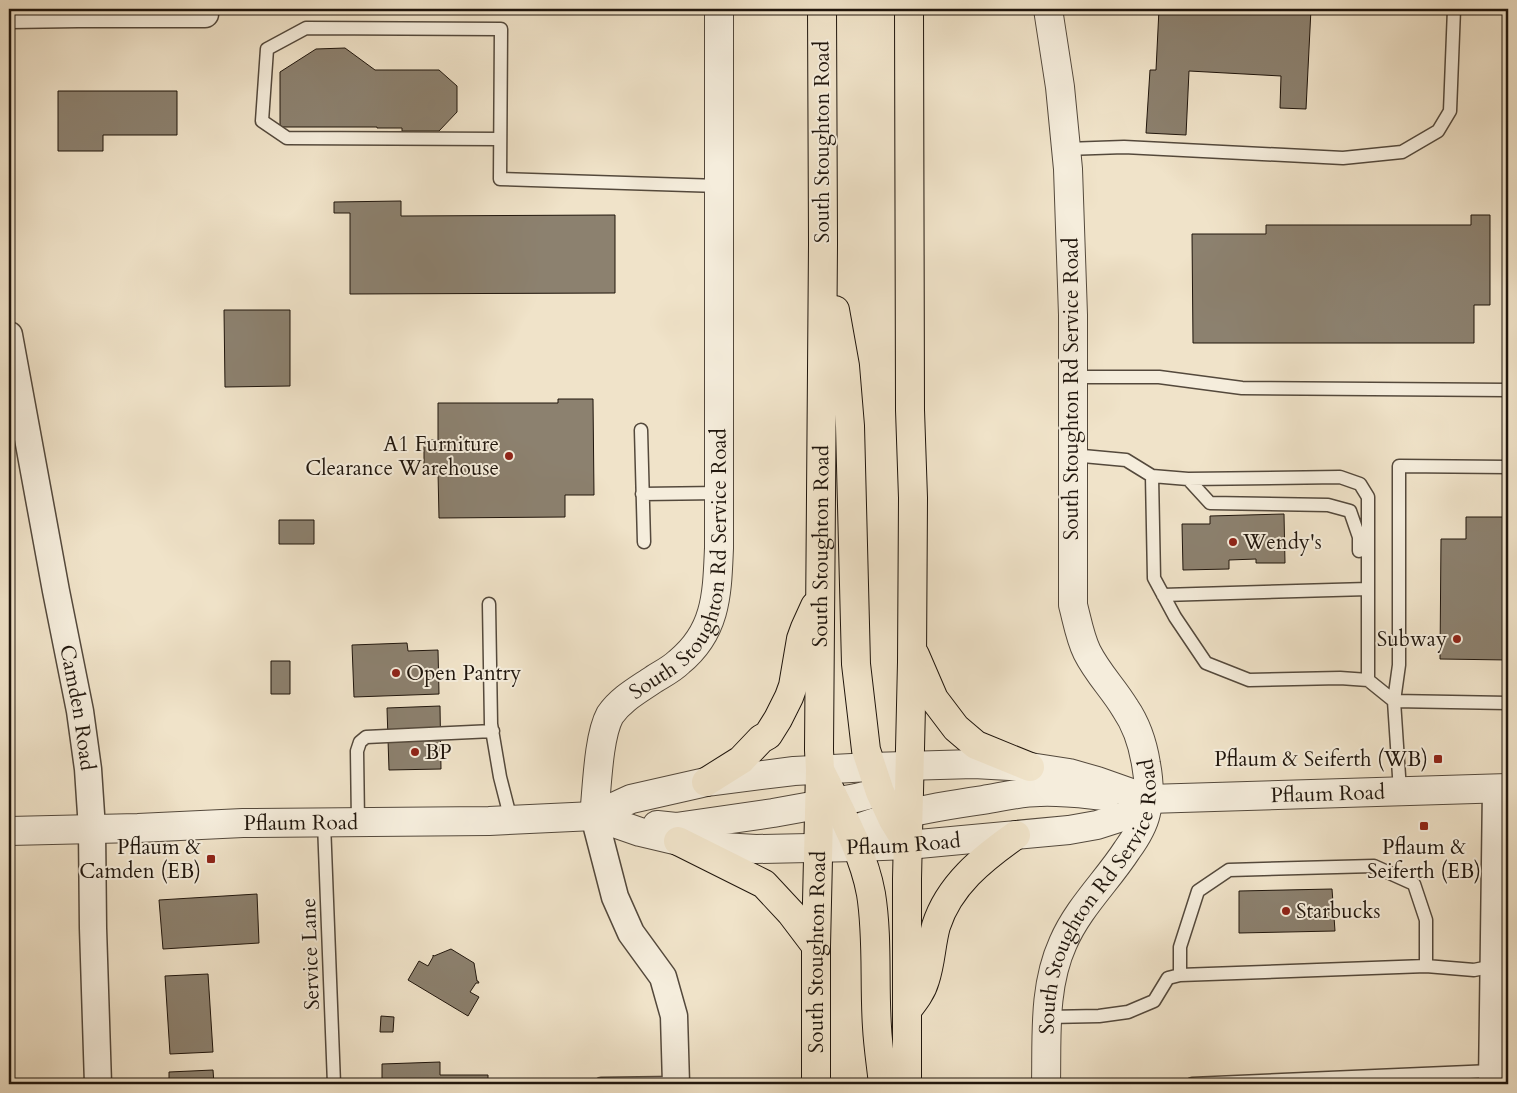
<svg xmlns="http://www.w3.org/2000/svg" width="1517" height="1093" viewBox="0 0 1517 1093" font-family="Cardo,serif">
  <rect width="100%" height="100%" fill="#f0e3c9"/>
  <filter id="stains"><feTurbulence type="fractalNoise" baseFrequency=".004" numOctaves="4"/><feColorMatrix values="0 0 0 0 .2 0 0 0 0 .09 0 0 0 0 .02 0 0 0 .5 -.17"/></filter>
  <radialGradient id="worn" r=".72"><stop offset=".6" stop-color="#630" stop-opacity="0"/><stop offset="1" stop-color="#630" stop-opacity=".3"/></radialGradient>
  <path fill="#8c816f" stroke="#20160d" d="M 1159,9 L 1311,9 L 1306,109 L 1280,108 L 1281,76 L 1189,71 L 1186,135 L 1146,133 L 1150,70 L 1156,70 Z
    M 345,48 L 375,70 L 439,70 L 457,86 L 457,112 L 439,131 L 402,131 L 402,128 L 377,128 L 377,127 L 280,127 L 280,72 L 316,49 Z
    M 58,91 L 177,91 L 177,135 L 103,135 L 103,151 L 58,151 Z
    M 401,201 L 401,216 L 615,215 L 615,293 L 350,294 L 350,213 L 334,213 L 334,202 Z
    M 1471,215 L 1490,215 L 1490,305 L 1474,305 L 1474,343 L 1193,343 L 1192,234 L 1266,234 L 1266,225 L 1471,225 Z
    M 224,310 L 290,310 L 290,386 L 225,387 Z
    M 558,399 L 593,399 L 594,495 L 565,495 L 565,517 L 439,518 L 438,472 L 424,472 L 424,440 L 438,440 L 438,403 L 558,403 Z
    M 1284,514 L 1285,563 L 1256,563 L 1256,559 L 1229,560 L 1229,569 L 1183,570 L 1182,524 L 1210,524 L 1210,516 Z
    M 1466,517 L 1508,517 L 1508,660 L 1440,659 L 1441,539 L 1466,539 Z
    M 279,520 L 314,520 L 314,544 L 279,544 Z
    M 407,643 L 408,651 L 438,650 L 439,694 L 354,697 L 352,645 Z
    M 271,661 L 290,661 L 290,694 L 271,694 Z
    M 440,706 L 441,769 L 389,770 L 387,708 Z
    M 1332,889 L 1335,931 L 1239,933 L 1239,891 Z
    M 257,894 L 259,943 L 163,949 L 159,900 Z
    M 451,949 L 474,963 L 477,981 L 478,981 L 479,983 L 476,983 L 470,992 L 479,997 L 468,1016 L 408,980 L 419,961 L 428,966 L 433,957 L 433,955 L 434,956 Z
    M 208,974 L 213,1052 L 170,1054 L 165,976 Z
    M 381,1016 L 394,1017 L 393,1032 L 380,1032 Z
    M 440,1062 L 440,1075 L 488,1075 L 488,1084 L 382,1084 L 382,1064 Z
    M 213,1070 L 214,1084 L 169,1084 L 169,1072 Z"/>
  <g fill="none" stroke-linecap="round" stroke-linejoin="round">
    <g stroke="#54493c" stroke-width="15">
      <path id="service" d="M 500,139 L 287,138 L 262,121 L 267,49 L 306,28 L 501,29 L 500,179 L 719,186
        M 1066,149 L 1124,147 L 1343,158 L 1402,152 L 1438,131 L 1450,111 L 1454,9
        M 1072,377 L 1159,377 L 1242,388 L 1508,390
        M 641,430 L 644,542
        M 1072,455 L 1126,460 L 1152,476 L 1154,578 L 1175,617 L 1206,663 L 1249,680 L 1340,678 L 1368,680 L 1394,701 L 1508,703
        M 1152,476 L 1188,479 L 1340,477 L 1360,484 L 1368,497 L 1368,680
        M 1188,479 L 1210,503 L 1328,505 L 1350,511 L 1359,537 L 1359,551
        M 642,494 L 719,493
        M 1163,595 L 1368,589
        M 489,604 L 491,724 L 500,777 L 511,820
        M 1400,791 L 1394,701 L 1399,665 L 1399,466 L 1508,467
        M 358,822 L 357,751 L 360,742 L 366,737 L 493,731
        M 324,823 L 334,1084
        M 1180,975 L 1180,947 L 1198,891 L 1229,870 L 1374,866 L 1414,884 L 1426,920 L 1426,966
        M 1048,1017 L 1099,1016 L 1128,1012 L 1154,1001 L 1168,978 L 1180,975 L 1426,966 L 1474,970 L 1494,966
        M 601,1084 L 676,1083
        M 1192,1084 L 1492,1071"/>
    </g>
    <g stroke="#54493c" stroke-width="29">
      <g id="minor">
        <path d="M 9,15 L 78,14 L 205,14"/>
        <path id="s1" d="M 9,335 L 56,591 L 80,711 L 88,769 L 92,829 L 93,928 L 98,1084"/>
        <path d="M 594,816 L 615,897 L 631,933 L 663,977 L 674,1016 L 676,1084"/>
        <path d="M 1492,1084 L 1496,789"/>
      </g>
    </g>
    <g stroke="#54493c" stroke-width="30">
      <g id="tertiary">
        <path id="s2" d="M 594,816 L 631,799 L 706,782 L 794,771 L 871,767 L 974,764 L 1030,767 L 1069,773 L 1097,781 L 1148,799 L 1508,788"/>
        <path id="s3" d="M 594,816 C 597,790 598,737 610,715 C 621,699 638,690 654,679 C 662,674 672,669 679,662 C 717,631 717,593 719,548 L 719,9"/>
        <path d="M 657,825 L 676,827 L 773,813 L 856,798 L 880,792 L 893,786 L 902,778 L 909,766"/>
        <path id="s4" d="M 9,831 L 138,828 L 243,823 L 489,821 L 594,816 L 640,832 L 678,841 L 722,847 L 756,849 L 857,847 L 908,845 L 1069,830 L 1097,825 L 1122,817 L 1135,811 L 1148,799"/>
        <path d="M 828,842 C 871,817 935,807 983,800 C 1002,797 1021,792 1040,792 C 1062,791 1084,794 1106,796"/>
        <path id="s5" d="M 1046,1084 C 1047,1037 1043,987 1063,943 C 1078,908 1107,881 1127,850 C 1135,839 1143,827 1146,813 C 1150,798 1149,780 1146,764 C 1143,745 1136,724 1125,708 C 1113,688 1098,674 1087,652 C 1080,638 1077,620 1073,605 L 1073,315 L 1068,169 L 1060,87 L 1048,9"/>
      </g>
    </g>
    <g stroke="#20160d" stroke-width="30">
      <g id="primary">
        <path d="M 835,310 L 845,366 L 850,426 L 856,664 L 866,750 L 880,792 L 893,820 L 907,843"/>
        <path d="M 915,655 L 934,699 L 956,728 L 976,745 L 1030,767"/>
        <path d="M 822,774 C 840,810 864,854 871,894 C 878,937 874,983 877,1027 C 878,1046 881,1065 883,1084"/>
        <path d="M 706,782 L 741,760 L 761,739 L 768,735 L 778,719 L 789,697 L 793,686 L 801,639 L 805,628 L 815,606"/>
        <path d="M 678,841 L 764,884 L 791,913 L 816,946"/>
        <path d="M 908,1009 C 915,1000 922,991 925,980 C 931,962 931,944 936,926 C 949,885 982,859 1016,835"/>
        <path id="s6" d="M 816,1084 L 816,946 L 820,770 L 819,750 L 823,244 L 822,9"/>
        <path d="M 907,1084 L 907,879 L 912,662 L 913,498 L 910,410 L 909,9"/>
      </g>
    </g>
    <use href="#service" stroke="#f5eddc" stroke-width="12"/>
    <use href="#minor" stroke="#f5eddc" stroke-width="26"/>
    <use href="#tertiary" stroke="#f5eddc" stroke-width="28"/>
    <use href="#primary" stroke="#f0e3c9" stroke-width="28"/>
  </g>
  <g fill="#8f2418" stroke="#f5eddc" stroke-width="2">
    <circle cx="509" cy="456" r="5"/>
    <circle cx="1233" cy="542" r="5"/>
    <circle cx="1457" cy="639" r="5"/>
    <circle cx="396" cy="673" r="5"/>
    <circle cx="415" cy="752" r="5"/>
    <rect x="1433" y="754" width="10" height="10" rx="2.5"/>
    <rect x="1419" y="821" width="10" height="10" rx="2.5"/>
    <rect x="206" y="854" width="10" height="10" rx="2.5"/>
    <circle cx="1286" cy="911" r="5"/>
  </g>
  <g text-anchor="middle" stroke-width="4" stroke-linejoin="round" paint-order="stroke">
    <g font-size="21" fill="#20160d" stroke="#f5eddc">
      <text transform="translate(822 142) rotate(-90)" y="7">South Stoughton Road</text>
      <text transform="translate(1071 389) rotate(-90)" y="7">South Stoughton Rd Service Road</text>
      <text dy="7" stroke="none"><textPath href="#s6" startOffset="538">South Stoughton Road</textPath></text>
      <text dy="7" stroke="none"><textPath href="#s3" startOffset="284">South Stoughton Rd Service Road</textPath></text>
      <text dy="7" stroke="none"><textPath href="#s1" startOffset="379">Camden Road</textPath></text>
      <text dy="7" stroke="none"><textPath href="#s2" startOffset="745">Pflaum Road</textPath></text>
      <text dy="7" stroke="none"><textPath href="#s4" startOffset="292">Pflaum Road</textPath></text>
      <text dy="7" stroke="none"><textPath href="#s4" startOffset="899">Pflaum Road</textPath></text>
      <text dy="7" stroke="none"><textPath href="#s5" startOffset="201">South Stoughton Rd Service Road</textPath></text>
      <text dy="7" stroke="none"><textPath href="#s6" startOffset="132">South Stoughton Road</textPath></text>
      <text transform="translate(310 954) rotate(-92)" y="7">Service Lane</text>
    </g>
    <g font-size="21" fill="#20160d" stroke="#f5eddc" text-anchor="end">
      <text x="499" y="451">A1 Furniture<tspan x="499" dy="24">Clearance Warehouse</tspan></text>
      <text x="1243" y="549" text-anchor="start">Wendy's</text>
      <text x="1447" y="646">Subway</text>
      <text x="406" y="680" text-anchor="start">Open Pantry</text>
      <text x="425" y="759" text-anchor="start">BP</text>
      <text x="1428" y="766">Pflaum &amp; Seiferth (WB)</text>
      <text x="201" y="854">Pflaum &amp;<tspan x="201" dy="24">Camden (EB)</tspan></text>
      <text x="1424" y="854" text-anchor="middle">Pflaum &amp;<tspan x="1424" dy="24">Seiferth (EB)</tspan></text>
      <text x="1296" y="918" text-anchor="start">Starbucks</text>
    </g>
  </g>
  <rect width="1517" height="1093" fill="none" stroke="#f0e3c9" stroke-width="30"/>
  <rect x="10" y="10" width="1497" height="1073" fill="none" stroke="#20160d" stroke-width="2.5"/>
  <rect x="15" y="15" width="1487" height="1063" fill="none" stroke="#20160d"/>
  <rect width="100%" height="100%" filter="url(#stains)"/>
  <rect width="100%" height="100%" fill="url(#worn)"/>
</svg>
